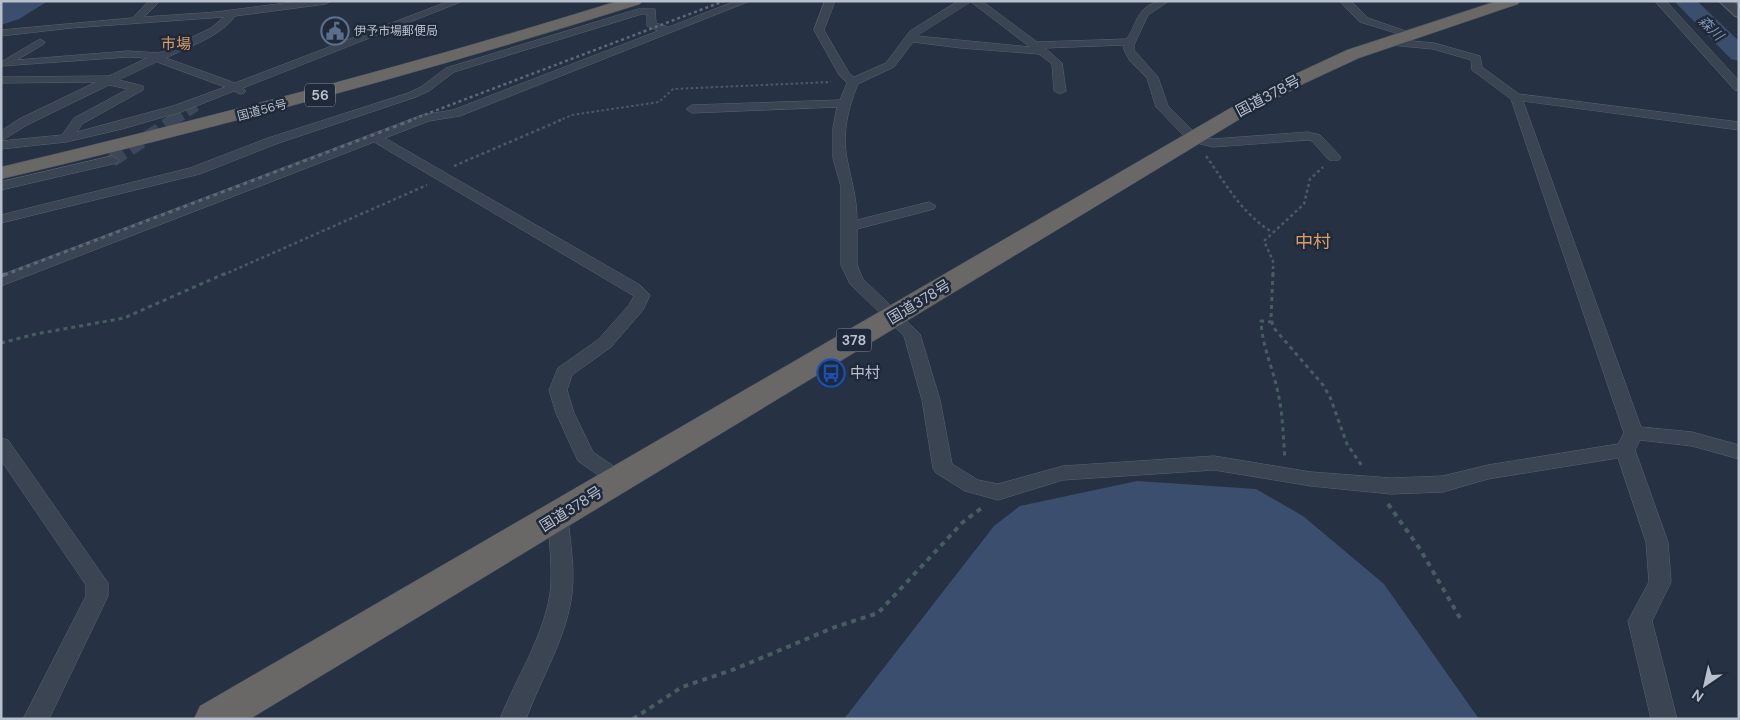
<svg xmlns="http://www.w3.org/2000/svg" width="1740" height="720" viewBox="0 0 1740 720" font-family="'DM Sans','Noto Sans JP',sans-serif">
  <rect width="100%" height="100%" fill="#263244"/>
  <path fill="#3b4e6d" d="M 1,1 L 48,1 L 19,19 L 1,25 Z
    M 1137,481 L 1256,489 L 1303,516 L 1384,584 L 1479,719 L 844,719 L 994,526 L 1020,506 Z"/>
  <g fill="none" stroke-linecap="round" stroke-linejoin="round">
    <path fill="#3b4e6d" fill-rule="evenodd" d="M 1674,1 L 1697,1 L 1739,41 L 1739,61 L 1731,59 Z"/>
    <path stroke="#3c4759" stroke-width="11" stroke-dasharray="11 5.5" stroke-linecap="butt" d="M 173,121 L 196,106"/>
    <path stroke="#3c4759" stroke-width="14" stroke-dasharray="14 7" stroke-linecap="butt" d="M 112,160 L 175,120"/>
    <g stroke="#596271" stroke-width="1">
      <path id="minor" d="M 149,1 L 160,1 L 144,17 L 216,12 L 301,1 L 331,1 L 326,4 L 235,16 C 220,37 190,46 166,58 L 235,83 L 449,1 L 463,1 L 243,88 L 246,91 L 244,93 L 240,94 L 234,91 L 181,112 L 122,129 L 66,142 L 1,149 L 1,141 L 62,135 L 74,118 L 128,89 L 109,85 L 27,125 L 1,141 L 1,131 L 19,119 L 96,82 L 1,83 L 1,77 L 109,76 L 147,58 L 128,57 L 1,66 L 1,62 L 40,39 L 45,42 L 44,44 L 17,60 L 128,51 L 159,53 L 211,28 L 224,17 L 71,28 L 1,36 L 1,30 L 132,18 ZM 157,62 L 225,87 L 173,106 L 77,132 L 82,124 L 143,90 L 143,86 L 119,80 Z
        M 736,1 L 750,1 L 460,116 L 429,121 L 385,138 L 640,285 L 650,295 L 643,310 L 611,347 L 572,375 L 567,390 L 574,413 L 593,452 L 625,474 L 628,479 L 625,484 L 618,486 L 611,484 L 578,461 L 556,413 L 549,390 L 558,368 L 599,339 L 629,305 L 634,296 L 374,142 L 1,286 L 1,275 L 422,115 L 453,110 L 658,31 L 647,26 L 647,14 L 642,14 L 454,72 L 429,91 L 416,97 L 276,144 L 200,174 L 1,223 L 1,215 L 190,168 L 268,138 L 408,93 L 421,87 L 446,68 L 638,9 L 655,9 L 656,23 L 668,27 Z
        M 825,1 L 835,1 L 824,30 L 849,73 L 854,77 L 886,63 L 910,31 L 958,1 L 982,1 L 1037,42 L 1127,39 C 1139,18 1139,1 1169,1 L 1148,15 L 1134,45 L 1134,50 L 1158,77 L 1168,106 L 1197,135 L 1213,139 L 1308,132 L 1320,135 L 1341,157 L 1339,160 L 1329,160 L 1312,141 L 1308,140 L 1213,147 L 1189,141 L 1156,107 L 1147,78 L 1130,61 L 1124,50 L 1124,45 L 1045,48 L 1062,63 L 1066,91 L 1060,94 L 1054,91 L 1052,64 L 1039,54 L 961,48 L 913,42 L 894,67 L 858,84 C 848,108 842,133 847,159 C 851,180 857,198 857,220 L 929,202 L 936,206 L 934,209 L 857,229 L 857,265 L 863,279 L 920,334 L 940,400 L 952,464 L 978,480 L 998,484 L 1063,466 L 1214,456 L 1311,472 L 1391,478 L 1443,476 L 1488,465 L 1618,444 L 1624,433 L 1511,99 L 1472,70 L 1471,60 L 1433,49 L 1390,45 L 1385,42 L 1390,39 L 1434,43 L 1480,56 L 1482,67 L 1519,94 L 1739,122 L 1739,130 L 1523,101 L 1641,427 L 1692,432 L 1739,445 L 1739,459 L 1692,446 L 1640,440 L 1635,450 L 1668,542 L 1671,582 L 1652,621 L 1677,719 L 1651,719 L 1628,621 L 1649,582 L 1646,542 L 1618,458 L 1488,479 L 1443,492 L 1391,494 L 1311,486 L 1214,470 L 1063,480 L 998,500 L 965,491 L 936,473 L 933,468 L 922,400 L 904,336 L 850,284 L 841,265 L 841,187 L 833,158 L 833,128 L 837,107 L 692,113 L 686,109 L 692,105 L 840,100 L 847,83 L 839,75 L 814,30 ZM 971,2 L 1030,47 L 917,36 Z
        M 1340,1 L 1351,1 L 1368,18 L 1417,35 L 1412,38 L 1360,22 Z
        M 1655,1 L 1666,1 L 1739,81 L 1739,91 L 1735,90 Z
        M 112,156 L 119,160 L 117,163 L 1,190 L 1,182 Z
        M 1,438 L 8,440 L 108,583 L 108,596 L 49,719 L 23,719 L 86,596 L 86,585 L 1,460 Z
        M 558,509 L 565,511 L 568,517 C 570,542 575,568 572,593 C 567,637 541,678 526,719 L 500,719 C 516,678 543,638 550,594 C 553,569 549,542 548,517 L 551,511 Z"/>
    </g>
    <g stroke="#596271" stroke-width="2">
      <path id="tertiary" d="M 1719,1 L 1733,1 L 1739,6 L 1739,17 L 1735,16 Z"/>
    </g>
    <g stroke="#454f5e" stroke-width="1">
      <path id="trunk" d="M 618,1 L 642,1 L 640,4 C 429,71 216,128 1,179 L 1,167 C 209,118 415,64 618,1 Z
        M 1497,1 L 1520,1 L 1518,4 L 1359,58 L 1303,84 L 1248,114 L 250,719 L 194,719 L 200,706 L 1234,106 L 1291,76 L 1347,50 Z"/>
    </g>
    <path stroke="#475d61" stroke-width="2" stroke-dasharray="2.5 2.5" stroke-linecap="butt" d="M 558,121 L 572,115 L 659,102 L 673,89 L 831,82"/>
    <path stroke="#475d61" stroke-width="2.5" stroke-dasharray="3 3" stroke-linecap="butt" d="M 1206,156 C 1226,184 1242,214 1272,232
      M 454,166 L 561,120
      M 223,275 L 427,185
      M 1273,275 L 1273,261 L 1264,241 L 1304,204 L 1310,179 L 1323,167"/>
    <path stroke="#475d61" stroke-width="3" stroke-dasharray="4 4" stroke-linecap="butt" d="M 1273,273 L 1271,317 L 1273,327 L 1323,385 L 1330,397 L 1347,444 L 1362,466
      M 1272,322 L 1261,321 C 1262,346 1273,368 1278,393 C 1283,414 1283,437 1285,459
      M 1,343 L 36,334 L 124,318 L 226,273"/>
    <path stroke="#475d61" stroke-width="4" stroke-dasharray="5 5" stroke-linecap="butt" d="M 1388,504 L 1420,549 L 1460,618
      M 633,719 L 682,687 L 735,669 L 835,627 L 878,613 L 963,522 L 983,507"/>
    <use href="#minor" fill="#3b4453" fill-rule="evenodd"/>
    <use href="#tertiary" fill="#3b4453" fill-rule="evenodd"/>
    <use href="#trunk" fill="#696866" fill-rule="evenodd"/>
    <path stroke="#5d687a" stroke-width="2.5" stroke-dasharray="3 3" stroke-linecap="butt" d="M 408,121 L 724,1"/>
    <path stroke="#5d687a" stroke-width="3" stroke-dasharray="4 4" stroke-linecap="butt" d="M 4,275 L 412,120"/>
    <path stroke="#5d687a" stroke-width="4" stroke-dasharray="5 5" stroke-linecap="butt" d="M 1,276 L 8,273"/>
  </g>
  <defs>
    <g id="civic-ring" transform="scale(1.4375)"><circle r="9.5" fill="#1f2939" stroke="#5c6f8a" stroke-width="1.5"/><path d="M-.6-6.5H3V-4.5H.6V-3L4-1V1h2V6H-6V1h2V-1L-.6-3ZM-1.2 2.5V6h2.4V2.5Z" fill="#5c6f8a"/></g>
    <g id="bus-ring" transform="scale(1.4375)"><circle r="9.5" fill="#1f2939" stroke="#1a4fb4" stroke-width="1.5"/><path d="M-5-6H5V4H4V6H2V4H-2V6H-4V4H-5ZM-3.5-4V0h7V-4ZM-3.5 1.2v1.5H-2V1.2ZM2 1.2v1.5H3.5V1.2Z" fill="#1a4fb4"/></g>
  </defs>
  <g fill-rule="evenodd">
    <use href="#civic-ring" x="335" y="31"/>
    <use href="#bus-ring" x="831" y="373"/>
  </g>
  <g text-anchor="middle" stroke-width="5" stroke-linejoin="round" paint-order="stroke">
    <g font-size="12" fill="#b8bfcd" stroke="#1f2939" text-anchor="start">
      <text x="354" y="35">伊予市場郵便局</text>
    </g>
    <g font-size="12" fill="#b8bfcd" stroke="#1f2939">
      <text transform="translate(262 110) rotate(-15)" y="4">国道56号</text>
    </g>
    <g font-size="14" font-style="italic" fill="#7e94b4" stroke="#1f2939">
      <text transform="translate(1711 28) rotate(44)" y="5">森川</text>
    </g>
    <g fill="#1f2939" stroke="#8a92a1" stroke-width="1">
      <rect x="305" y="83.5" width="30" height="23" rx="4"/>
      <rect x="836.5" y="328.5" width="35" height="23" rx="4"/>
    </g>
    <g font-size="14" font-weight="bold" fill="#b8bfcd">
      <text x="320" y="100">56</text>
      <text x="854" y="345">378</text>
    </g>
    <g font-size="15" fill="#da9d66" stroke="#1f2939">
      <text x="176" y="49">市場</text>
    </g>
    <g font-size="15" fill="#b8bfcd" stroke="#1f2939">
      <text transform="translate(1268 96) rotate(-28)" y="5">国道378号</text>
      <text transform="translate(919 302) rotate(-31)" y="5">国道378号</text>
      <text transform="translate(571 509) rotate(-32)" y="5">国道378号</text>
    </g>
    <g font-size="15" fill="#b8bfcd" stroke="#1f2939" text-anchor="start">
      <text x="850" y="378">中村</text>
    </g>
    <g font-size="18" fill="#da9d66" stroke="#1f2939">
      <text x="1313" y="248">中村</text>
    </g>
  </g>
  <rect width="1740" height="720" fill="none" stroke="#b8bfcd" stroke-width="5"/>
  <g transform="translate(1705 685) rotate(214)" stroke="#1f2939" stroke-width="4" paint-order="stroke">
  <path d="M0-4L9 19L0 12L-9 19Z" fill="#b8bfcd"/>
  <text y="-8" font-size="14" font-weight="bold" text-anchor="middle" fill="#b8bfcd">N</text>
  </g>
</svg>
